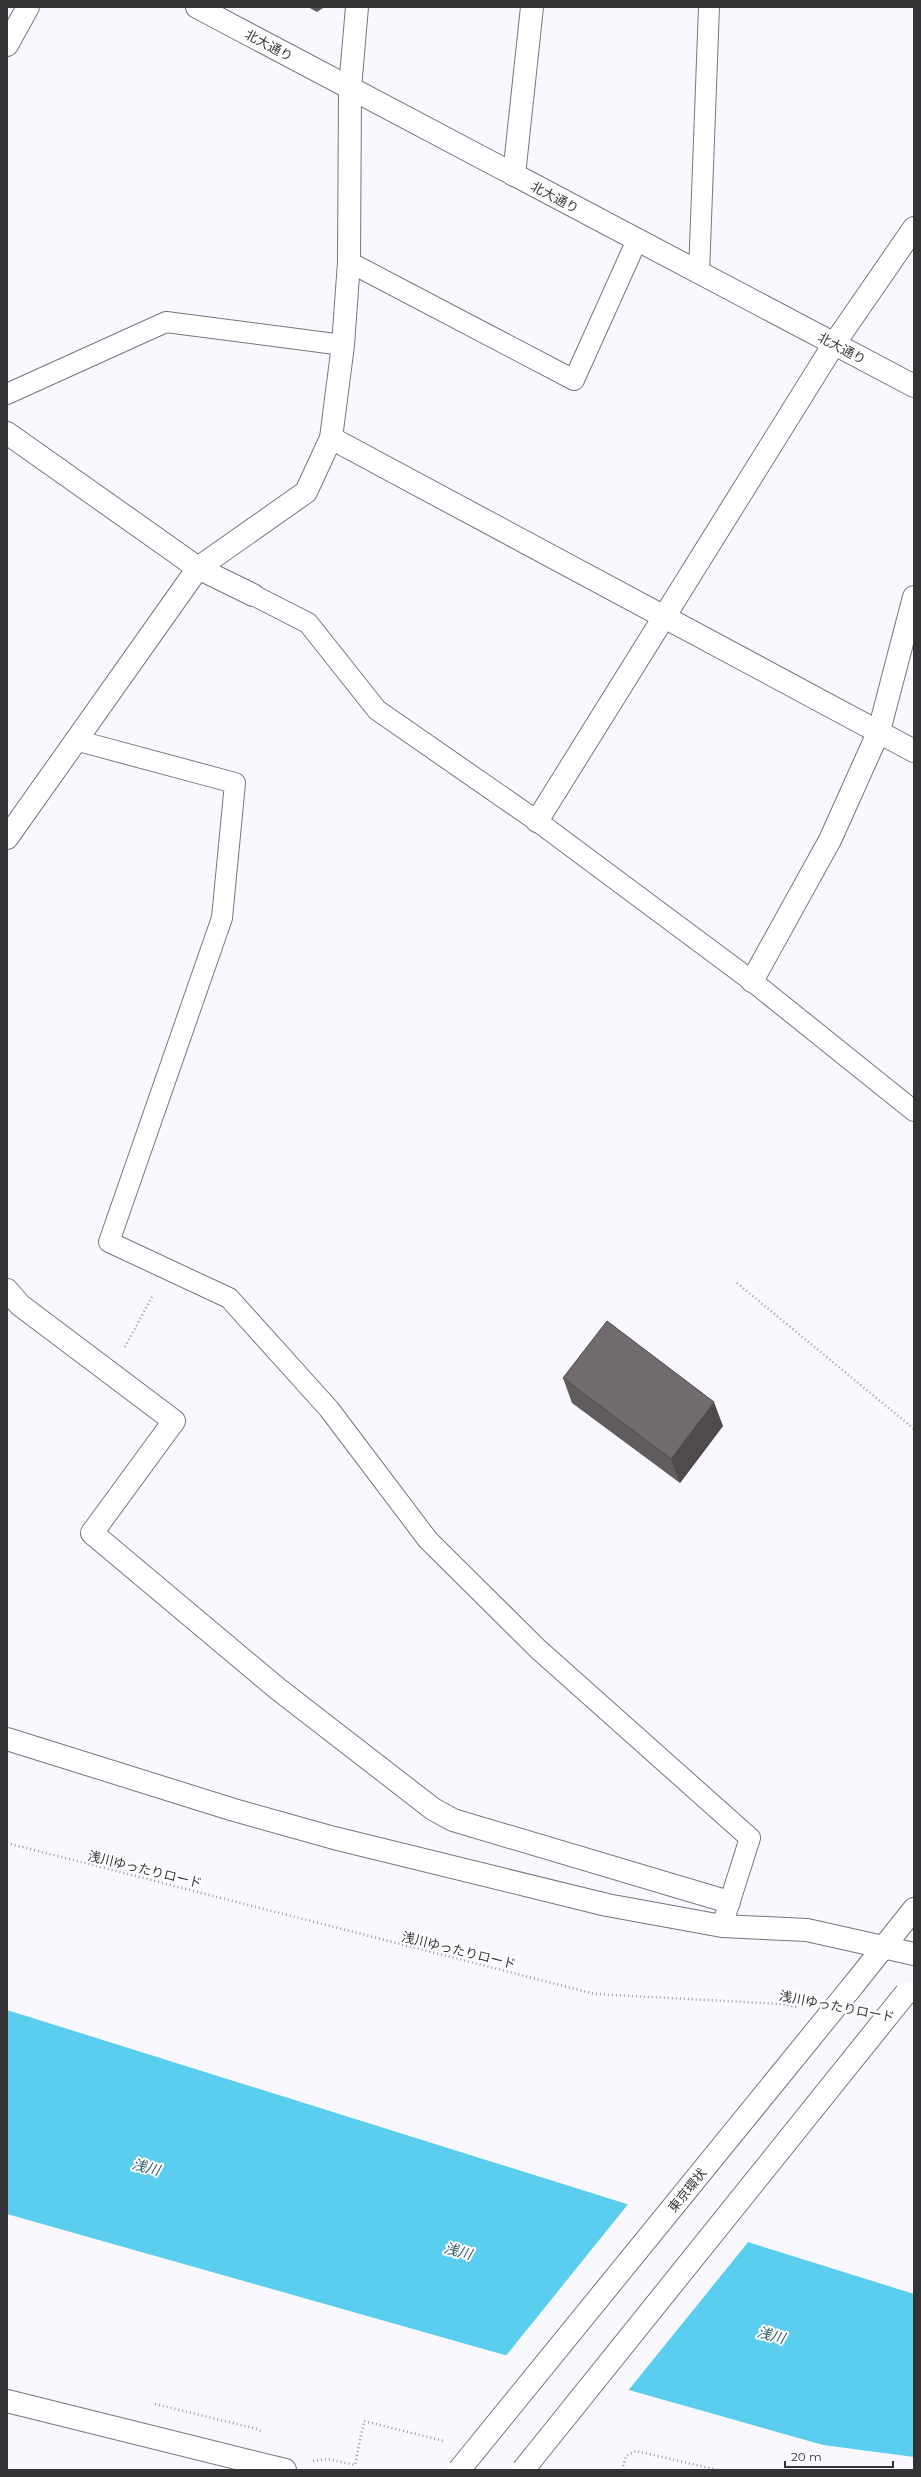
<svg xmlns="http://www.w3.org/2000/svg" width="921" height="2477" viewBox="0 0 921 2477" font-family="Montserrat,'Noto Sans JP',sans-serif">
  <rect width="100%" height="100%" fill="#f9f8ff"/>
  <path fill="#5bcef0" d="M 7,2010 L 914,2294 L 914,2457 L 823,2445 L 7,2214 Z"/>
  <path fill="#f9f8ff" d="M 629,2203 L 749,2241 L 627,2392 L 505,2357 Z"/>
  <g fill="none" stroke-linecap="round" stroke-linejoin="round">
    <g stroke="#77767c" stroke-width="22">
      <path id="service" d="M 349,262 L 574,380 L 637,240
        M 699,273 L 709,7
        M 7,394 L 166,322 L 343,345
        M 253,595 L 308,623 L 377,710 L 537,821 L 752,981 L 914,1111
        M 75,740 L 235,783 L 222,918 L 109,1242 L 229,1298 L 329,1409 L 428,1540 L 538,1649 L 750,1838 L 722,1926"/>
    </g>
    <g stroke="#77767c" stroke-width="24">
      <path id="minor" d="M 7,45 L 28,7
        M 514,175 L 532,7
        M 7,433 L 198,568 L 253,595
        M 331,438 L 914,751
        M 537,821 L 834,344 L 914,228
        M 7,838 L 198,568 L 306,492 L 331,438 L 343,345 L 349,262 L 350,88 L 357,7
        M 752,981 L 830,840 L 879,731 L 914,597
        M 7,1290 L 20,1305 L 174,1421 L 92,1533 L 278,1689 L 433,1809 L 453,1820 L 729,1902
        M 7,1739 L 234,1810 L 334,1838 L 607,1905 L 722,1926 L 807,1930 L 914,1954
        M 7,2401 L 285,2470"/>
    </g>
    <g stroke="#77767c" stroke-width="24">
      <path id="tertiary" d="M 197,7 L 914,386"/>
    </g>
    <g stroke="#77767c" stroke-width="24">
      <path id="trunk" d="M 855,1983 L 914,1909"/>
    </g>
    <path stroke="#9d9ca1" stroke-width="2.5" stroke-dasharray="1 3" stroke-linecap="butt" d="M 737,1283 L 914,1429
      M 125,1347 L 153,1295
      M 7,1843 L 595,1994 L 781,2004 L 797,2007
      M 155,2404 L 257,2429 L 261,2431
      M 313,2461 L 328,2459 L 355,2465 L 364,2421 L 444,2441
      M 622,2470 L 626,2456 L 636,2451 L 718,2470"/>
    <use href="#service" stroke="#fff" stroke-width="20"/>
    <use href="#minor" stroke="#fff" stroke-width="22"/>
    <use href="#tertiary" stroke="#fff" stroke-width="22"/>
    <use href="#trunk" stroke="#fff" stroke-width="22"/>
    <g stroke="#77767c" stroke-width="24" stroke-linecap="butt">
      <path id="trunk-bridge" d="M 459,2470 L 855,1983
        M 523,2470 L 906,1993"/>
    </g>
    <use href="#trunk-bridge" stroke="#fff" stroke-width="22"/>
  </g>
  <path fill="#615c5e" d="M 308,7 L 324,7 L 323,8 L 317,12 Z
    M 563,1378 L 723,1426 L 680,1483 L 572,1403 Z"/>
  <path fill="#4f4b4c" d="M 714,1402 L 723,1426 L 680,1483 L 671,1459 Z"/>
  <path fill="#716b6d" stroke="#4f4b4c" d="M 607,1321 L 714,1402 L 671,1459 L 563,1378 Z"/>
  <g text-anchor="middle" stroke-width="4" stroke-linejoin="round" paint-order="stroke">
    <g font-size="13" fill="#343336" stroke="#fff">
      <text transform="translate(269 45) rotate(28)" y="5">北大通り</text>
      <text transform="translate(555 197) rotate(28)" y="5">北大通り</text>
      <text transform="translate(842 348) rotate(28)" y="5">北大通り</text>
      <text transform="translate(145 1869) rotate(14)" y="5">浅川ゆったりロード</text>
      <text transform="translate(459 1950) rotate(14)" y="5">浅川ゆったりロード</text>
      <text transform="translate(837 2006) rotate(11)" y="5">浅川ゆったりロード</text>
      <text transform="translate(687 2190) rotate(-51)" y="5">東京環状</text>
    </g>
    <g font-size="14" font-style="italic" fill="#295968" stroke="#fff">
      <text transform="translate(146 2167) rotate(15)" y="5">浅川</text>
      <text transform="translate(458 2251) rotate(15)" y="5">浅川</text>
      <text transform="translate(771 2335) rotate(15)" y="5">浅川</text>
    </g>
  </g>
  <rect width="921" height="2477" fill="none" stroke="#343336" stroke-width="16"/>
  <path d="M785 2461v6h108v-6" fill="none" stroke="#343336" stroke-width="2"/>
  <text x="791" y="2461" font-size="12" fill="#343336" stroke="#ffffff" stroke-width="3" paint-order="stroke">20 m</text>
</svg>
